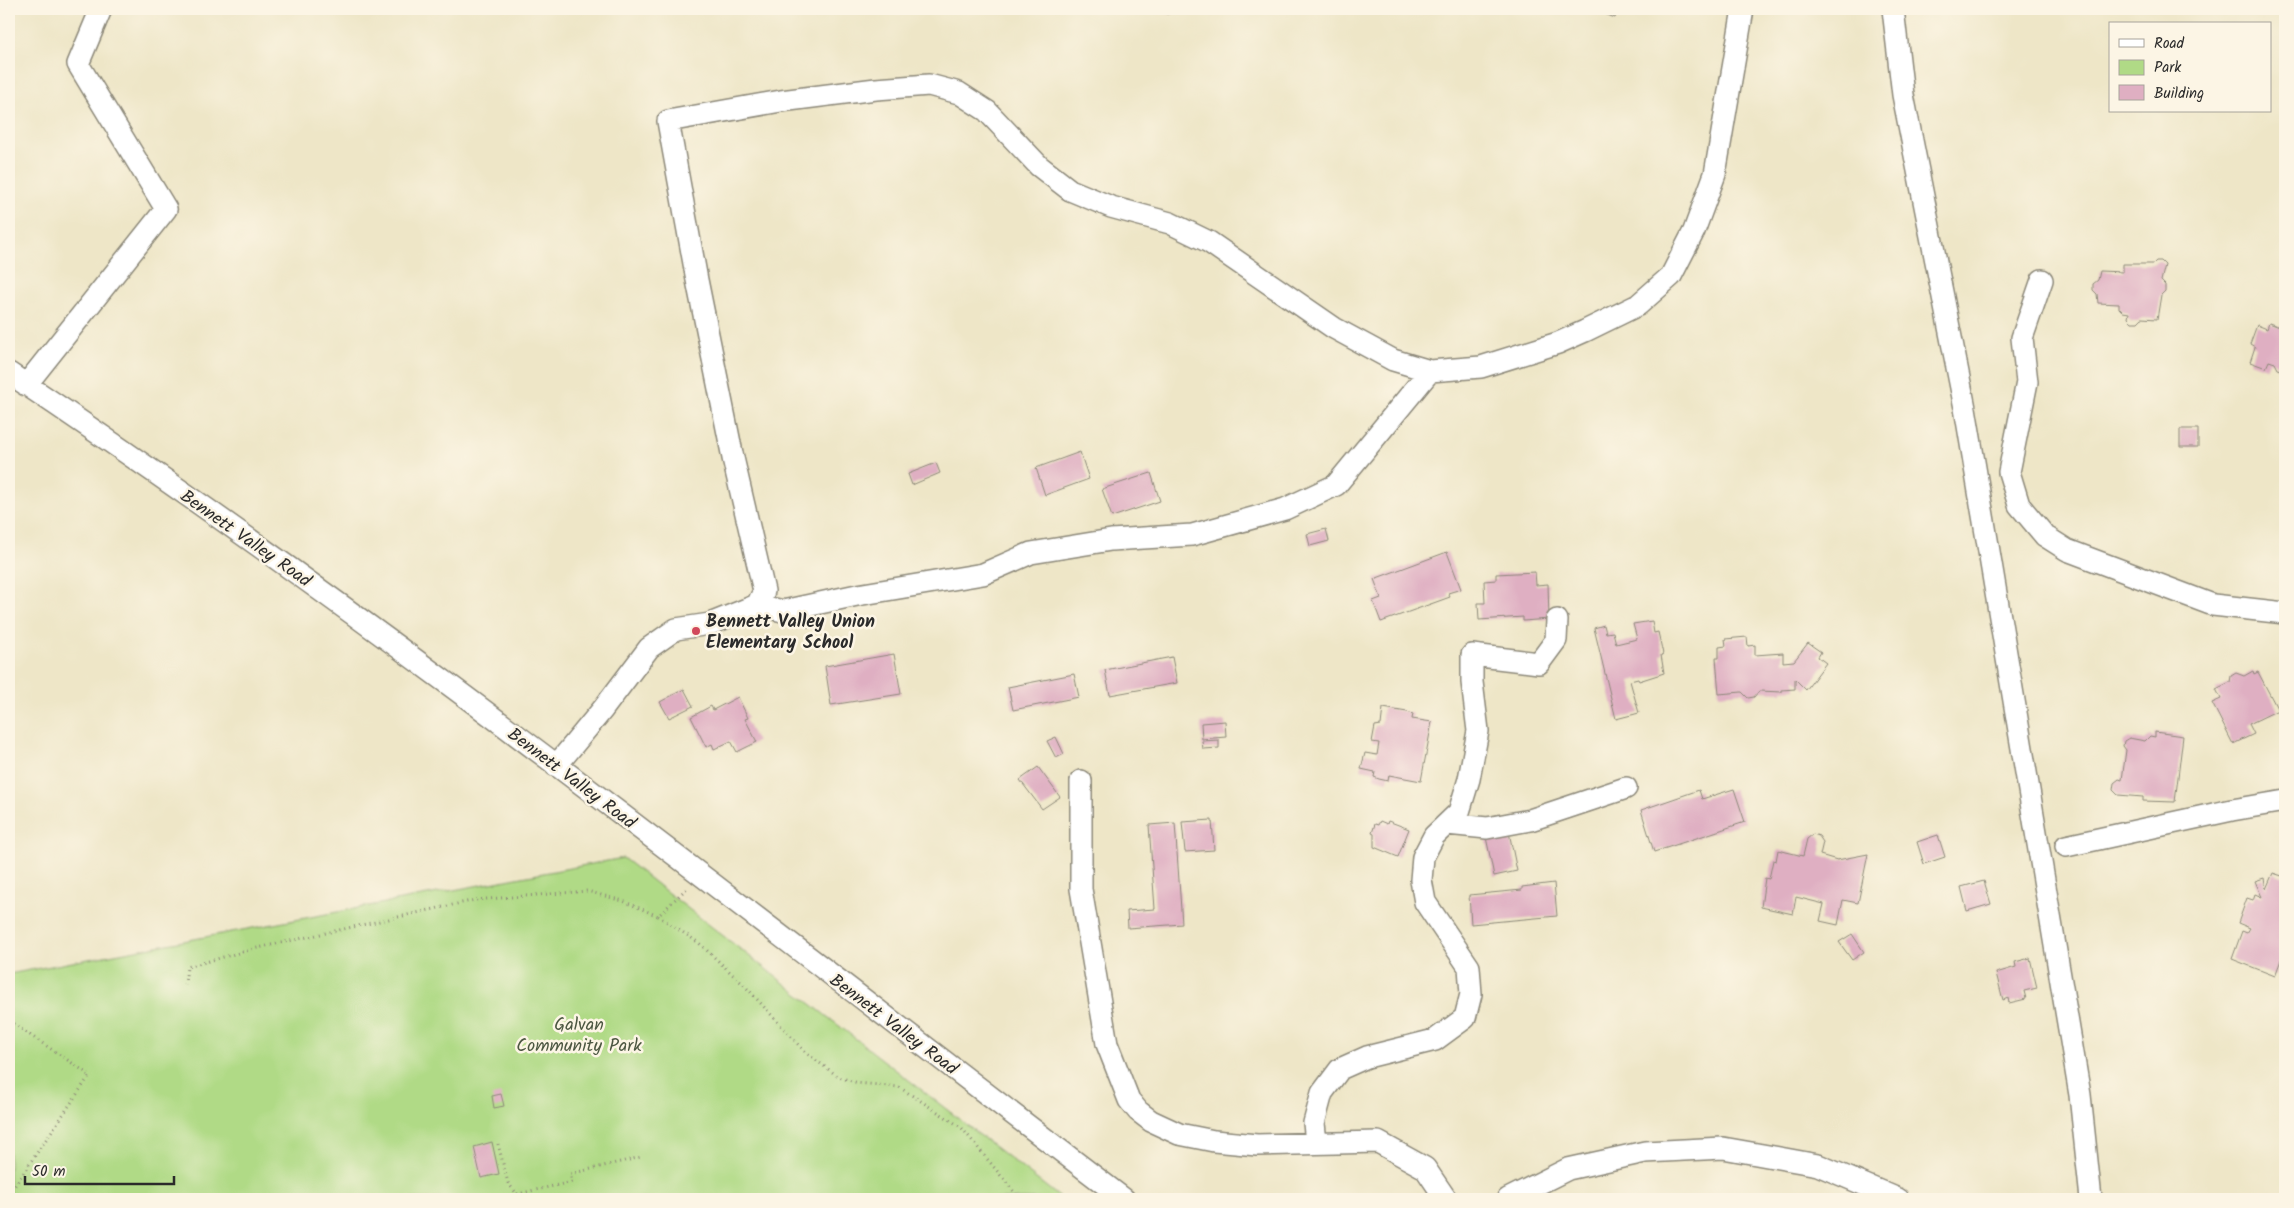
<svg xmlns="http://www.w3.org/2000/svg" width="2294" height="1208" viewBox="0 0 2294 1208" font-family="Kalam,sans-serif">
  <rect width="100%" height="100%" fill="#fcf5e5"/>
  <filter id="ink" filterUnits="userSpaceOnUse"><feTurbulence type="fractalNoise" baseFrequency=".02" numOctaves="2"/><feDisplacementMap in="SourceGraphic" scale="10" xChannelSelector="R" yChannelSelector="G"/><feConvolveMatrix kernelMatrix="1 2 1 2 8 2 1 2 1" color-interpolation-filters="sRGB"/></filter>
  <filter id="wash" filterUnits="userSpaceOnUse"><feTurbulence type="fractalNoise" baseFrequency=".0096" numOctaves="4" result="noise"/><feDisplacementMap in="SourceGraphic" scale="20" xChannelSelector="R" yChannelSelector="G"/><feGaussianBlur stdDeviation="1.12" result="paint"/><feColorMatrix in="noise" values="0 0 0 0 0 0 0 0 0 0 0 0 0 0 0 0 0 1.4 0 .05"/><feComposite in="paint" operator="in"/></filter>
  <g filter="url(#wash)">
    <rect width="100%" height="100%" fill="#eee6c7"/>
    <path fill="#b0da86" stroke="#6e8258" d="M 623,858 L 1062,1199 L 9,1199 L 9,974 Z"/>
    <g id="blocks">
      <path fill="#dfafc2" d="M 1166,9 L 1174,9 L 1174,13 L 1166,14 Z
        M 1592,9 L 1618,9 L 1615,18 Z
        M 2156,261 L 2161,261 L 2165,265 L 2161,281 L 2165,285 L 2165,291 L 2161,295 L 2157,319 L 2142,318 L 2138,322 L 2132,322 L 2128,318 L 2129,313 L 2123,312 L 2119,308 L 2119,304 L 2098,303 L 2097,294 L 2093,290 L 2093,284 L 2098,280 L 2100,271 L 2123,272 L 2123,264 L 2153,264 Z
        M 2269,323 L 2285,329 L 2285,371 L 2278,369 L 2275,363 L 2269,361 L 2266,368 L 2250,362 L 2255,347 L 2250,344 L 2257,325 L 2267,329 Z
        M 2180,429 L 2198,429 L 2198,447 L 2180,447 Z
        M 1080,452 L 1089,479 L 1045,495 L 1036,468 Z
        M 936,463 L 940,473 L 912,485 L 908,474 Z
        M 1151,473 L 1160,501 L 1112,517 L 1102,489 Z
        M 1326,529 L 1329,541 L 1310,546 L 1307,534 Z
        M 1447,552 L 1461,589 L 1448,593 L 1450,597 L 1381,622 L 1373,601 L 1381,598 L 1374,579 Z
        M 1535,572 L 1536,585 L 1548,584 L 1549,619 L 1523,621 L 1523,617 L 1479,620 L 1478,603 L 1485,603 L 1484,581 L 1496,580 L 1496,574 Z
        M 822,616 L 824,625 L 808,628 L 806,619 Z
        M 1652,621 L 1654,633 L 1658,632 L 1663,654 L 1661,655 L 1664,673 L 1639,681 L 1638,679 L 1630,681 L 1639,713 L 1616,719 L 1594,628 L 1604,625 L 1606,633 L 1613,632 L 1616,644 L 1637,639 L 1633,624 Z
        M 1747,637 L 1748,646 L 1755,645 L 1755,655 L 1783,653 L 1783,662 L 1794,661 L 1808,643 L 1821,652 L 1818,657 L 1826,663 L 1806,690 L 1795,679 L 1795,689 L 1782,690 L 1782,692 L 1759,691 L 1754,697 L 1748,698 L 1742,692 L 1719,694 L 1716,658 L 1719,658 L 1719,647 L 1726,646 L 1725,639 Z
        M 894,654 L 901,694 L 831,705 L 825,666 Z
        M 1172,657 L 1177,683 L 1110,695 L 1105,670 Z
        M 2253,671 L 2254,674 L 2258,672 L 2278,710 L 2249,724 L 2254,734 L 2233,744 L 2212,703 L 2221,699 L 2216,689 L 2230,682 L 2231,676 L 2236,673 L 2244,676 Z
        M 1074,674 L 1079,697 L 1013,710 L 1008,687 Z
        M 684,689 L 693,706 L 669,718 L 660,702 Z
        M 738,697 L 748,718 L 745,719 L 757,742 L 737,752 L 731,741 L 714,749 L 712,744 L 706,747 L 691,717 L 711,706 L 713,710 Z
        M 1383,708 L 1407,712 L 1413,714 L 1412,719 L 1432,722 L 1421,781 L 1389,775 L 1388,781 L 1379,779 L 1374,777 L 1375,772 L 1361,769 L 1365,753 L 1377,755 L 1379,743 L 1372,742 L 1375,726 L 1381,725 Z
        M 1225,721 L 1226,737 L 1202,739 L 1201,723 Z
        M 2155,732 L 2183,736 L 2175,802 L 2143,801 L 2143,797 L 2118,795 L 2113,790 L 2114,783 L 2119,779 L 2122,780 L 2126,750 L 2123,746 L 2124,741 L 2129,738 L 2145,741 L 2150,736 L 2155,737 Z
        M 1056,737 L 1064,754 L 1056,758 L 1047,741 Z
        M 1219,740 L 1219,748 L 1203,749 L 1202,741 Z
        M 1038,767 L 1060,797 L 1042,809 L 1020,780 Z
        M 1734,789 L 1745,822 L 1654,852 L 1641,810 L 1699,790 L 1702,799 Z
        M 1212,820 L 1214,850 L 1185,852 L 1182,822 Z
        M 1380,821 L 1387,824 L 1388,821 L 1409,829 L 1398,857 L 1374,847 L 1374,834 L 1372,833 L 1375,824 L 1378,825 Z
        M 1175,823 L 1182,924 L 1128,928 L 1127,911 L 1155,909 L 1149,825 Z
        M 1509,832 L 1517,871 L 1494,876 L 1486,837 Z
        M 1813,834 L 1819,836 L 1823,842 L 1820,855 L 1837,860 L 1868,854 L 1858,903 L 1843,900 L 1838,925 L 1820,921 L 1824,904 L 1796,897 L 1793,914 L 1761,907 L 1765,878 L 1769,879 L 1773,860 L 1776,861 L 1778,850 L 1803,856 L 1807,839 Z
        M 1938,835 L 1945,857 L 1924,864 L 1917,842 Z
        M 2273,873 L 2285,877 L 2285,949 L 2275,976 L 2232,959 L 2242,931 L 2247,933 L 2250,928 L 2238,923 L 2247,898 L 2253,900 L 2255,894 L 2262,897 L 2255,881 L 2264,878 L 2266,889 Z
        M 1984,881 L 1991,904 L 1967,911 L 1961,887 Z
        M 1554,883 L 1557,916 L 1471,924 L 1469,895 L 1522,890 L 1522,887 Z
        M 1852,934 L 1864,952 L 1852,960 L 1839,942 Z
        M 2030,958 L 2037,988 L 2024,991 L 2026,999 L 2009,1003 L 2008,998 L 2003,1000 L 1996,973 L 2016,967 L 2015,962 Z
        M 501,1094 L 504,1106 L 494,1108 L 492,1096 Z
        M 492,1142 L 499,1174 L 481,1178 L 474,1147 Z"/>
    </g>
  </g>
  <g filter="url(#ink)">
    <use href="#blocks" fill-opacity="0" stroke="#8c8879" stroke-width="1"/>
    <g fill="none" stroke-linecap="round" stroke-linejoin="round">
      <g stroke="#8c8879" stroke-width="24">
        <path id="minor" d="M 1893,9 L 1903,95 L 1965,408 L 2080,1095 L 2091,1199
          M 2042,280 L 2022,338 L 2027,382 L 2009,472 L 2019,505 L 2045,536 L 2067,550 L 2213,605 L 2285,613
          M 9,373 C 394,630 756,919 1124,1199
          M 26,385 L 166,209 L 78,64 L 101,9
          M 757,605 L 783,611 L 857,595 L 983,574 L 1031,553 L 1111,540 L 1192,535 L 1285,509 L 1336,485 L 1430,371
          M 556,766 L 603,709 L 649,648 L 676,629 L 710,624 L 757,605 L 764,591 L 733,458 L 697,280 L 668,121 L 781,101 L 876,89 L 929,85 L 959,93 L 987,111 L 1039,166 L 1070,190 L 1111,207 L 1170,223 L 1209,242 L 1334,328 L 1393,360 L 1430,371 L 1481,367 L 1558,343 L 1585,331 L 1638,305 L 1671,276 L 1694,231 L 1715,174 L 1743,9
          M 1081,781 L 1081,889 L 1107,1044 L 1129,1100 L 1138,1111 L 1151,1121 L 1179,1134 L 1214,1141 L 1257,1145 L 1378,1142 L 1425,1168 L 1446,1199
          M 1447,824 L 1487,828 L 1530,820 L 1626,788
          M 2066,846 L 2232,810 L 2285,801
          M 1316,1143 L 1314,1123 L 1322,1093 L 1340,1069 L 1367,1057 L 1435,1040 L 1465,1018 L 1471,994 L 1469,967 L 1425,902 L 1421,880 L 1423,857 L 1434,836 L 1459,812 L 1469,779 L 1478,731 L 1472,682 L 1472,655 L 1539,663 L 1556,640 L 1557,620
          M 1508,1199 L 1568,1169 L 1645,1152 L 1723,1148 L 1818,1165 L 1898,1199"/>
      </g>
      <path stroke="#8c8879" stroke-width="3" stroke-dasharray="1 4" stroke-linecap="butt" d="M 658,916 L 699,943 L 745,986 L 806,1053 L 839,1077 L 858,1083 L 899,1087 L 961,1127 L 1020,1199
        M 185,985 L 187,967 L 253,949 L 475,900 L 587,891 L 623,901 L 658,916 L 687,888
        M 9,1021 L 90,1075 L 9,1194
        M 498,1144 L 508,1183 L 521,1199
        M 517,1194 L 572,1182 L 570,1174 L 641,1157"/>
      <use href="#minor" stroke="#fff" stroke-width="21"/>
    </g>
  </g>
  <circle fill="#d1495b" stroke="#fcf5e5" stroke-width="2" cx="696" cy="631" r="5"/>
  <g text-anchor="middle" stroke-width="5" stroke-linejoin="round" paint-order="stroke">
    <g font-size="18" fill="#2b2b2b" stroke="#fcf5e5">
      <text transform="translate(246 538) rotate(35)" y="6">Bennett Valley Road</text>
      <text transform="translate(572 778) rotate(37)" y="6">Bennett Valley Road</text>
      <text transform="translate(894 1024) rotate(37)" y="6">Bennett Valley Road</text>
    </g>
    <g font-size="18" font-weight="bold" fill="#2b2b2b" stroke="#fcf5e5" text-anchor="start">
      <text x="706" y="627">Bennett Valley Union<tspan x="706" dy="21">Elementary School</tspan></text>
    </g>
    <g font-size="18" fill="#4c5742" stroke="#fcf5e5">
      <text x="579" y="1030">Galvan<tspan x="579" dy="21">Community Park</tspan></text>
    </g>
  </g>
  <rect width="2294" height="1208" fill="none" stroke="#fcf5e5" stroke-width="30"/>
  <rect x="2109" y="22" width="162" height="90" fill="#fcf5e5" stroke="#a8a49b"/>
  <rect x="2119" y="39" width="25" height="8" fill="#ffffff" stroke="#a8a49b"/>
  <text x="2154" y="48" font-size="15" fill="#2b2b2b">Road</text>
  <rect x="2119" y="60" width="25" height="15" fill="#b0da86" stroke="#a8a49b"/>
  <text x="2154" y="72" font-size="15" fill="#2b2b2b">Park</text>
  <rect x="2119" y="85" width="25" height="15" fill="#dfafc2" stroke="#a8a49b"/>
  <text x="2154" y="98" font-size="15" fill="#2b2b2b">Building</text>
  <path d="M25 1176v8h149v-8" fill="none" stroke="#2b2b2b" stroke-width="2.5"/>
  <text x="32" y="1176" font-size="15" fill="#2b2b2b" stroke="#fcf5e5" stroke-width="4" paint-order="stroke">50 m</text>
</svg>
